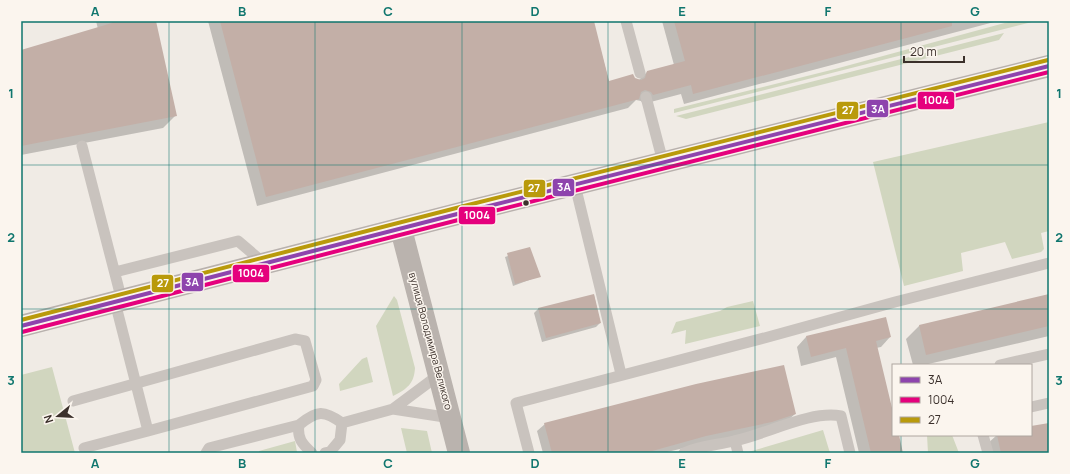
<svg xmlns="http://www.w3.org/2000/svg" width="1070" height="474" viewBox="0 0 1070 474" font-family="Manrope,sans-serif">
  <rect width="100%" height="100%" fill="#f0ebe5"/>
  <path fill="#d1d6bf" d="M 1012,21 L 1036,21 L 674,113 L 674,109 L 835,69 Z
    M 1004,33 L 999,40 L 686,119 L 676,116 Z
    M 1049,122 L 1049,231 L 1041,233 L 1044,249 L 1041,252 L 1012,259 L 1005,242 L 961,253 L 963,271 L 904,286 L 873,162 Z
    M 394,296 L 397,300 L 415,368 C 414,384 407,389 393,396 L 376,326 Z
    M 753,301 L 760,326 L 685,344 L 686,330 L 671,334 L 676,322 L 720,311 L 727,307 Z
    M 367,357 L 373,382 L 340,391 L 339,384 L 362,359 Z
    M 52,367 L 75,453 L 21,453 L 21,375 Z
    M 401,428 L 427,431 L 432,453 L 407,453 Z
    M 823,430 L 830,453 L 745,453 Z
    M 927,435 L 952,435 L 959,453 L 928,453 Z
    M 295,441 L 297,452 L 259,453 L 259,451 Z"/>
  <path fill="#0003" d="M 96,21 L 155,21 L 175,116 L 163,128 L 21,155 L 21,51 L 98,29 Z
    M 208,21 L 593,21 L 609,82 L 639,80 L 647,72 L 674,65 L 662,21 L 998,21 L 684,104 L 681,94 L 643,104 L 641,101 L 636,100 L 628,108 L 257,206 Z
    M 529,248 L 540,276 L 513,286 L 505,257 Z
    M 594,295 L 600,323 L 596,327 L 542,342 L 534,313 L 538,309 Z
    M 1049,295 L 1049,336 L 924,365 L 913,365 L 906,339 L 919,326 Z
    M 806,337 L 890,337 L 881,347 L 876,348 L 893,416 L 893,435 L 898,435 L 902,453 L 859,453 L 836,357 L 801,366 L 797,347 Z
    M 795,414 L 787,421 L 764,429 L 663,453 L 543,453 L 537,431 L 545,424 Z
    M 1049,424 L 1049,453 L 988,453 L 986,445 L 997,435 L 1031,435 L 1031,427 Z"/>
  <path fill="#c3afa7" d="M 112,21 L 156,21 L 177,116 L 21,146 L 21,50 L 112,23 Z
    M 220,21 L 594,21 L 609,81 L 633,74 L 635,78 L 641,80 L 645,78 L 647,71 L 685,61 L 674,21 L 952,21 L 952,26 L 693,94 L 691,85 L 653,95 L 651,92 L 645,90 L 641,92 L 639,99 L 266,197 Z
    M 530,247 L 541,277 L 515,284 L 507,253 Z
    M 594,294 L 601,323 L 546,338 L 538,308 Z
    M 1049,294 L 1049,326 L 926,355 L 919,325 Z
    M 886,317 L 891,337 L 876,341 L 893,412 L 893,435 L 899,435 L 903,453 L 871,453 L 846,348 L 811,357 L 806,336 Z
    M 784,365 L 796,414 L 772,422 L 706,436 L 645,453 L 552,453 L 544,423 L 696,384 Z
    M 1049,423 L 1049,453 L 1001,453 L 997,435 L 1031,435 L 1031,426 Z"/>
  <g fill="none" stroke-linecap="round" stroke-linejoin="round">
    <path stroke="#c9c3be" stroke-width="11" d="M 626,21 L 640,73
      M 646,97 L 663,162
      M 82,146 L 122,301
      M 575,185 L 621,374
      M 115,272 L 238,241 L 265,264
      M 1000,365 L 1049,354
      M 73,401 L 295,339 L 305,341 L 316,380 L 313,386 L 148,431 L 115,302
      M 1031,407 L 1049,403
      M 393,409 L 451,418
      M 299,425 C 297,438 302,444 312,453
      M 983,435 L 988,453
      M 735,441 L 738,453
      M 84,448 L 148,431
      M 206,453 L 209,448 L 299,425 C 317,410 324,410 342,423 L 393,409 L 440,374
      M 325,453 L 330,452 L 340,440 L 342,423
      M 529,453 L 516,403 L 768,337 L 895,302 L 1049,263
      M 684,453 C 699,446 717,445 734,441 C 765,435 810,410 841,416 L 850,453"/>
    <path stroke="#bab3ae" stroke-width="22" d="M 401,229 L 459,453"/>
    <path stroke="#b8b1ad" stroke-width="22" d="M 21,326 L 465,212 L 1049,66"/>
    <g stroke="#fbf5ee" stroke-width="7">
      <path id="bus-1" d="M 21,326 L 465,212 L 1049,66"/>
    </g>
    <g stroke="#fbf5ee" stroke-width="7">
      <path id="bus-2" d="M 22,332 L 466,218 L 1049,72"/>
    </g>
    <g stroke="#fbf5ee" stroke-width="7">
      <path id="bus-3" d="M 21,320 L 464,206 L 1048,60"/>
    </g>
    <use href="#bus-1" stroke="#8e44ad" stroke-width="4"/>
    <use href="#bus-2" stroke="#e5007d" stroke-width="4"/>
    <use href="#bus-3" stroke="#b99a0b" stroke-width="4"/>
  </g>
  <path fill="none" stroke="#0f766e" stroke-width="1" stroke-opacity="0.55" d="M 169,21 L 169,453M 315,21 L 315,453M 462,21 L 462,453M 608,21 L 608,453M 755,21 L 755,453M 901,21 L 901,365M 21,165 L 1049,165M 21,309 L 1049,309M 901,435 L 901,453"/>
  <circle fill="#3b302b" stroke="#fbf5ee" stroke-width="1.5" cx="526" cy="203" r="3.5"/>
  <g text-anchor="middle" stroke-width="3" stroke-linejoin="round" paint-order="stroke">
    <g font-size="10" fill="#3b302b" stroke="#fbf5ee">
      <text transform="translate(431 341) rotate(75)" y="4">вулиця Володимира Великого</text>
    </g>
  </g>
  <g stroke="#fbf5ee" stroke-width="1.5">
    <rect x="917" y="91" width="38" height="19" rx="4" fill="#e5007d"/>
    <rect x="866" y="99" width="23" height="19" rx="4" fill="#8e44ad"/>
    <rect x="836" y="101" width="23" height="19" rx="4" fill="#b99a0b"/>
    <rect x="552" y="178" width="23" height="19" rx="4" fill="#8e44ad"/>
    <rect x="523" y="179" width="23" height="19" rx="4" fill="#b99a0b"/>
    <rect x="458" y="206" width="38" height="19" rx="4" fill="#e5007d"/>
    <rect x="232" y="264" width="38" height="19" rx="4" fill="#e5007d"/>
    <rect x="181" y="272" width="23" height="20" rx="4" fill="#8e44ad"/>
    <rect x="151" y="274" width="23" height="19" rx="4" fill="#b99a0b"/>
  </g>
  <g font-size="11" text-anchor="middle" font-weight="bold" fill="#fff">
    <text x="936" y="104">1004</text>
    <text x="878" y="113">3А</text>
    <text x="848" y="114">27</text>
    <text x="564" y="191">3А</text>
    <text x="534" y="192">27</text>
    <text x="477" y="219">1004</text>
    <text x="251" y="277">1004</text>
    <text x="192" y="286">3А</text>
    <text x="163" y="287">27</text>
  </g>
  <rect width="1070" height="474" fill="none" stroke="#fbf5ee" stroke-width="44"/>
  <rect x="892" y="364" width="140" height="72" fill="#fbf5ee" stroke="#aea6a0"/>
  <rect x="900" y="377" width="20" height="6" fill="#8e44ad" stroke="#aea6a0"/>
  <text x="928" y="384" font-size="12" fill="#3b302b">3А</text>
  <rect x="900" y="397" width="20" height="6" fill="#e5007d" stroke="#aea6a0"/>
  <text x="928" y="404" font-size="12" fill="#3b302b">1004</text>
  <rect x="900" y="417" width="20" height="6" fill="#b99a0b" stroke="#aea6a0"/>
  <text x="928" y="424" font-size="12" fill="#3b302b">27</text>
  <g transform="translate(58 416) rotate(252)" stroke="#fbf5ee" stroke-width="3" paint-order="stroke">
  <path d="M0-3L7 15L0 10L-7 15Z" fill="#3b302b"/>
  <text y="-6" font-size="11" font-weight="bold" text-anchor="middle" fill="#3b302b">N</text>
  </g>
  <path d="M904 56v6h60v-6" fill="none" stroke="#3b302b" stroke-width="2"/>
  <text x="910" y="56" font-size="12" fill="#3b302b" stroke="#fbf5ee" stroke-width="3" paint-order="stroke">20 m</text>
  <rect x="22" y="22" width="1026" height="430" fill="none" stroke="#0f766e" stroke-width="1.5"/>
  <g font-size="13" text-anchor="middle" font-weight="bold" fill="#0f766e">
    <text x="95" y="16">A</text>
    <text x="242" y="16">B</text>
    <text x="388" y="16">C</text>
    <text x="535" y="16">D</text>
    <text x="682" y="16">E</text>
    <text x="828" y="16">F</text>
    <text x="975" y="16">G</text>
    <text x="11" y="98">1</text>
    <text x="1059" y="98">1</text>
    <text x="11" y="242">2</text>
    <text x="1059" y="242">2</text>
    <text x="11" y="385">3</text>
    <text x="1059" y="385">3</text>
    <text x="95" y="468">A</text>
    <text x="242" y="468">B</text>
    <text x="388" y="468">C</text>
    <text x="535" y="468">D</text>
    <text x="682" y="468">E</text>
    <text x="828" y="468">F</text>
    <text x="975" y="468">G</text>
  </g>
</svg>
